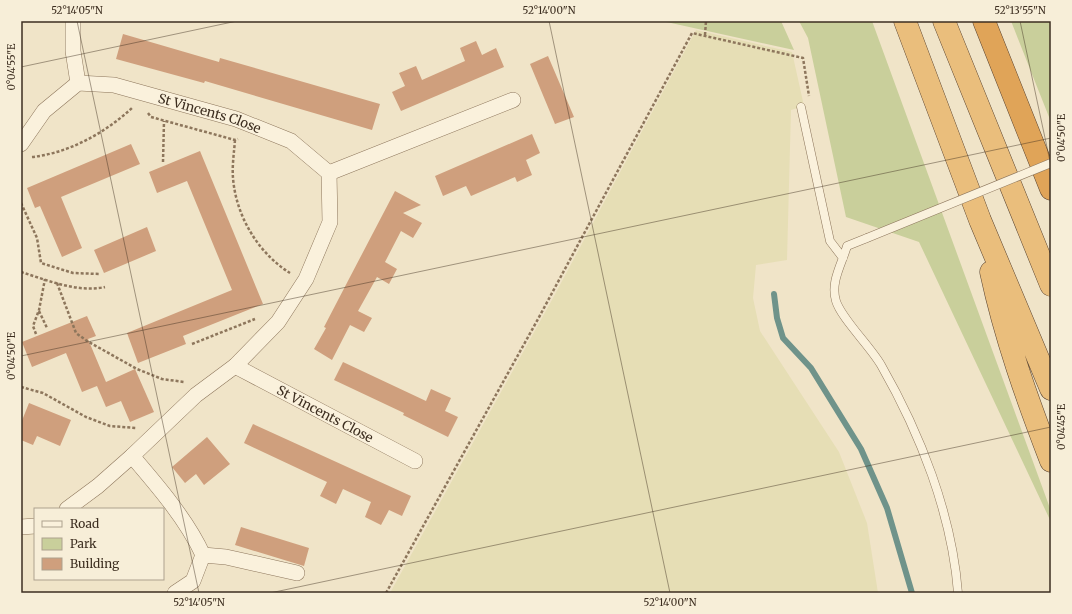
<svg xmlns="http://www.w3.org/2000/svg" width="1072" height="614" viewBox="0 0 1072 614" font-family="Merriweather,serif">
  <rect width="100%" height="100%" fill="#f0e4c8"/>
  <path fill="#e6deb5" d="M 696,30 L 792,52 L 804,106 L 791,110 L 787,260 L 756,265 L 753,298 L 760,331 L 839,452 L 867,523 L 878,593 L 390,593 L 553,298 Z"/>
  <path fill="#c9cf9b" d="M 662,21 L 781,21 L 794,50 Z
    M 799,21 L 872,21 L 1051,511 L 1051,522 L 919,242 L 846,217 L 808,38 Z
    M 1011,21 L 1051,21 L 1051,122 Z"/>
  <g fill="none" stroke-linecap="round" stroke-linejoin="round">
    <path stroke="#6f938a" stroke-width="6" d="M 774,294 L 777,318 L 783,338 L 811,368 L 861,449 L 887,508 L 912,593"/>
  </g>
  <path fill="#cf9f7d" d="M 123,34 L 219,62 L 220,58 L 380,104 L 372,130 L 205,81 L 204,83 L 116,59 Z
    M 476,41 L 482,55 L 496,48 L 504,67 L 401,111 L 392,92 L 405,86 L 399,73 L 416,66 L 422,80 L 465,61 L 460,48 Z
    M 548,56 L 574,117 L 555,124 L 530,64 Z
    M 532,134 L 540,153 L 526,160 L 532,175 L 517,182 L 515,177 L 471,196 L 466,186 L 443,196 L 435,176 Z
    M 131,144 L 140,164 L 61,197 L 82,248 L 62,257 L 40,206 L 35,208 L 27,188 Z
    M 200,151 L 263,304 L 183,336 L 186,344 L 138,363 L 127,333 L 232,290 L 187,181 L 157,193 L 149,172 Z
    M 395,191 L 421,205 L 403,213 L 422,223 L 413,238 L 401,231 L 385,262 L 397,269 L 389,284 L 377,277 L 358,311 L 372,318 L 364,332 L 350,325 L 332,360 L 314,349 L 326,328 L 324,327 L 350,277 Z
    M 147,227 L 156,251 L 104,273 L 94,250 Z
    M 87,316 L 96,336 L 88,339 L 106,382 L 135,369 L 154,412 L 130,422 L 121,401 L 106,407 L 97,386 L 82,392 L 66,353 L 32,367 L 22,342 Z
    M 343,362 L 426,401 L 431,389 L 451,398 L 445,411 L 458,417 L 448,437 L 403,415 L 404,413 L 334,380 Z
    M 29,403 L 71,420 L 60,446 L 37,436 L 33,445 L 21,440 L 21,423 Z
    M 253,424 L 411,496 L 402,516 L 389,510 L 381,525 L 365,517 L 371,502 L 343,489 L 336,504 L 320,496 L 327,482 L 244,443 Z
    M 207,437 L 230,464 L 204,485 L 196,474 L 185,483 L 172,467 Z
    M 241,527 L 309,548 L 304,566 L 235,545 Z"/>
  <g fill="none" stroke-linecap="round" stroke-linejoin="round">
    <g stroke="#8d765c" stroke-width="9">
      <path id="service" d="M 801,107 L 830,241 L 843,258
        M 867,238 L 847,246 C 842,264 830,282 836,301 C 841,318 870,346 881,365 C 920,433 952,514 958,593"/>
    </g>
    <g stroke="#8d765c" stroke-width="16">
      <g id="minor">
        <path d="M 73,21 L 73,51 L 78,83"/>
        <path id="s1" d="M 21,144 L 44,111 L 78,83 L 114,85 L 236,119 L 291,141 L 329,173 L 330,222 L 306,279 L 278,322 L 235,366 L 196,395 L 132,456 L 98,486 L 67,509"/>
        <path d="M 329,173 L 513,100"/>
        <path id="s2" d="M 235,366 L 415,461"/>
        <path d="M 132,456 C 157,485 187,520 203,555 L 193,581 L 175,593"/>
        <path d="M 21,527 L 35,526"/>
        <path d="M 203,555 L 226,557 L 297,573"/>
      </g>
    </g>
    <g stroke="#5b4430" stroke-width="23">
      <path id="trunk" d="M 905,21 L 980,220 L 1051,389
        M 944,21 L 1051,285
        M 991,272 C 1005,337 1027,399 1051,461"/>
    </g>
    <g stroke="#5b4430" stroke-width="23">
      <path id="motorway" d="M 984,21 L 1051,189"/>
    </g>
    <path stroke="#8d765c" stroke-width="2.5" stroke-dasharray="3 2" stroke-linecap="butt" d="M 705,35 L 706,21
      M 148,113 L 151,117 L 235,140 L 238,139
      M 235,140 C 234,153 232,166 233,178 C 236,216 258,253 290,273
      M 32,157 C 69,153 105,133 132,108
      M 163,162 L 164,121
      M 21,203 L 37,238 L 41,263 L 73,273 L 99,274
      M 21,272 C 47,280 77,293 105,287
      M 57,283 L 76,333 L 87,341 L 137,369 L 162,379 L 184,382
      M 39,311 L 47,328
      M 36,334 L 33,326 L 39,310 L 45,279
      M 192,344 L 255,319
      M 21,387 L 43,393 L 86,417 L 110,426 L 136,428
      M 386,593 L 538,319 L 692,33 L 803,58 L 809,96"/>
    <use href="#service" stroke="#faf1dc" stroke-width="8"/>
    <use href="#minor" stroke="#faf1dc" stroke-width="15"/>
    <use href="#trunk" stroke="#eabe7c" stroke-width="22"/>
    <use href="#motorway" stroke="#e0a458" stroke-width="22"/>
    <g stroke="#8d765c" stroke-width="9" stroke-linecap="butt">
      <path id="service-bridge" d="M 867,238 L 1051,163"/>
    </g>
    <use href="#service-bridge" stroke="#faf1dc" stroke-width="8"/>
  </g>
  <path fill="none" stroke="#3d2e20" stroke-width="1" stroke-opacity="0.45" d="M 77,21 L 199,593M 549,21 L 670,593M 1020,21 L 1051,166M 21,67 L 237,21M 21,356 L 1051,138M 270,593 L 1051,427"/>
  <g text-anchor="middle" stroke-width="4" stroke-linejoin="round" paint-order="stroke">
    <g font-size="13" fill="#3d2e20" stroke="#f7eed8">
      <text dy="5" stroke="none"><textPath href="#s1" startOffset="220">St Vincents Close</textPath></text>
      <text dy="5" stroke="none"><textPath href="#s2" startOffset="102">St Vincents Close</textPath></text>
    </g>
  </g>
  <rect width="1072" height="614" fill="none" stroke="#f7eed8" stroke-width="44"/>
  <rect x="34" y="508" width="130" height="72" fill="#f7eed8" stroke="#ada18e"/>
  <rect x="42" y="521" width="20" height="6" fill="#faf1dc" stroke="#ada18e"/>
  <text x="70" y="528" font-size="12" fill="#3d2e20">Road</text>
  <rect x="42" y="538" width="20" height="12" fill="#c9cf9b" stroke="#ada18e"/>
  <text x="70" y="548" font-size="12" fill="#3d2e20">Park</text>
  <rect x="42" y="558" width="20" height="12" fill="#cf9f7d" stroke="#ada18e"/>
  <text x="70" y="568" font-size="12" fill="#3d2e20">Building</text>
  <rect x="22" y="22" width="1028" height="570" fill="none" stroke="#3d2e20" stroke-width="1.5"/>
  <g font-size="10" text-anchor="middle" fill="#3d2e20">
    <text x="77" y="14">52°14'05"N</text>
    <text x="549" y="14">52°14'00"N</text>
    <text x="1020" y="14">52°13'55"N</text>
    <text transform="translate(11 67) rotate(-90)" y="4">0°04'55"E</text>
    <text transform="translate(1061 138) rotate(-90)" y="4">0°04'50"E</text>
    <text transform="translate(11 356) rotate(-90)" y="4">0°04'50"E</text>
    <text transform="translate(1061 427) rotate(-90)" y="4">0°04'45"E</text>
    <text x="199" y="606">52°14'05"N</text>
    <text x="670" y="606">52°14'00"N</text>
  </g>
</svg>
